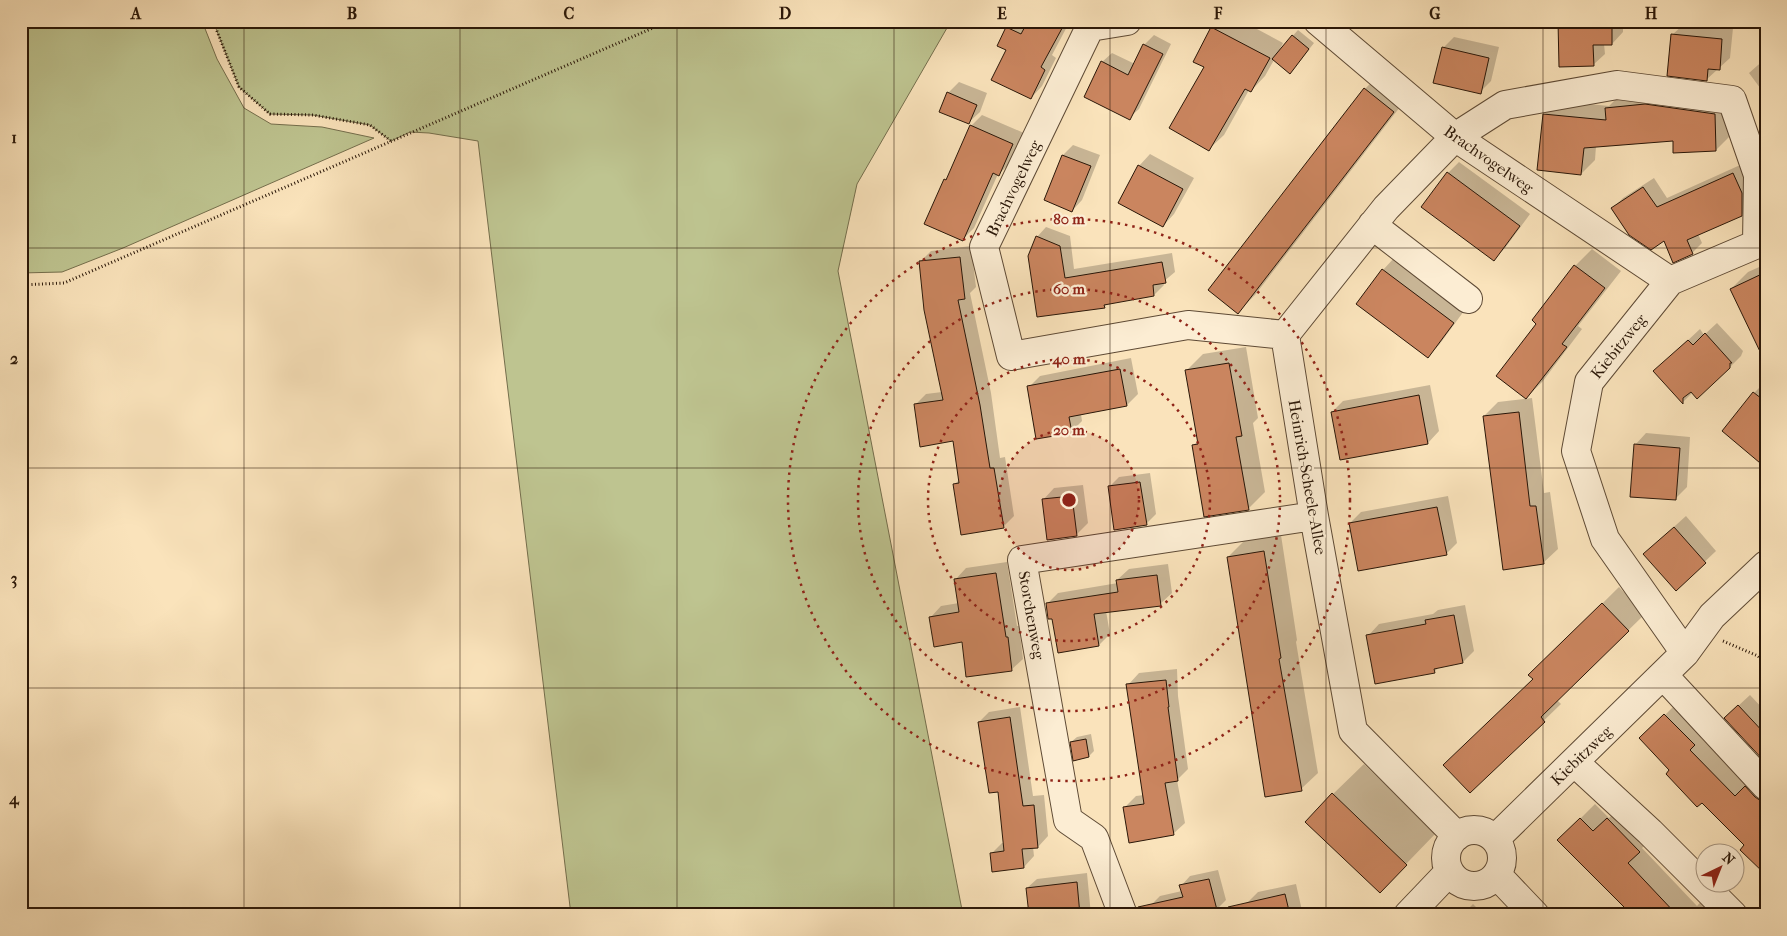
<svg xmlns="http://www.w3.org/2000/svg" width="1787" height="936" viewBox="0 0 1787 936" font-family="'IM FELL French Canon',serif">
  <rect width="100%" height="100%" fill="#fae3bb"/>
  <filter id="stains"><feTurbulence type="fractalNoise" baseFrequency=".004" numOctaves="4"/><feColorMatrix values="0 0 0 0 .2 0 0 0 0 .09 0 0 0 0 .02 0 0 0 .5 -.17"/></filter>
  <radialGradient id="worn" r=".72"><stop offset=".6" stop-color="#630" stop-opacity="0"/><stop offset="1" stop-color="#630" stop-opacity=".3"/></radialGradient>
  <path fill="#bec490" stroke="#746e4c" d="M 21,21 L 202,21 L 217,59 L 244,108 L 271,124 L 322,127 L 374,138 L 123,248 L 62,272 L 21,273 Z
    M 213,21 L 951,21 L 857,184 L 838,271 L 963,915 L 571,915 L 478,141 L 429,133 L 410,132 L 391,141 L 370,125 L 313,115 L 270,114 L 239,87 Z"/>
  <path fill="#0003" d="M 1014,21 L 1070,21 L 1052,55 L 1056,58 L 1042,86 L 1031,98 L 1007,49 L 999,45 L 1007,27 Z
    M 1219,21 L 1242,21 L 1283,43 L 1280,49 L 1281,49 L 1298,30 L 1314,43 L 1295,67 L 1274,60 L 1265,76 L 1251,91 L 1249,90 L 1224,135 L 1209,149 L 1205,67 L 1212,28 Z
    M 1559,21 L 1623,21 L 1623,32 L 1612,44 L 1604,44 L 1605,54 L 1593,65 Z
    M 1684,24 L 1733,28 L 1730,58 L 1706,80 L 1672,35 Z
    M 1154,35 L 1171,44 L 1139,109 L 1129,118 L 1102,62 L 1112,53 L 1135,64 L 1144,45 Z
    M 1454,37 L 1499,47 L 1491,81 L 1480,92 L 1443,48 Z
    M 1766,58 L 1766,96 L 1749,73 Z
    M 1381,72 L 1410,94 L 1255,295 L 1238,312 L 1365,89 Z
    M 959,82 L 987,93 L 980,112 L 968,123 L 948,93 Z
    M 1620,95 L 1728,100 L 1730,136 L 1716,150 L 1674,139 L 1596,146 L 1595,160 L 1581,174 L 1544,115 L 1558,101 L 1609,106 Z
    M 982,115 L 1024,133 L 1010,163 L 999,174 L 998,174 L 974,228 L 963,239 L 945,180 L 950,175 L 971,126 Z
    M 1073,145 L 1100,155 L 1082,200 L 1072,211 L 1045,200 L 1063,155 Z
    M 1150,154 L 1194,178 L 1174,214 L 1163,226 L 1139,166 Z
    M 1459,162 L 1530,214 L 1505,248 L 1494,259 L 1448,173 Z
    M 1738,166 L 1744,166 L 1751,205 L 1741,215 L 1698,234 L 1702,243 L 1692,253 L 1613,208 L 1623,198 L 1654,178 L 1667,198 Z
    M 1046,227 L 1070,236 L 1074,269 L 1172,253 L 1175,272 L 1163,282 L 1164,285 L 1154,295 L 1108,303 L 1104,307 L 1038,315 L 1037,237 Z
    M 971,246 L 976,287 L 970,293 L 991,393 L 1000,458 L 1005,457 L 1014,516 L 1003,527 L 955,484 L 960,479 L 954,440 L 915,405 L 926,394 L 942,392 L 920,262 L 931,251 Z
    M 1592,249 L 1621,271 L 1578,326 L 1582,329 L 1543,381 L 1526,398 L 1538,324 L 1534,320 L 1575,266 Z
    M 1394,258 L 1464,311 L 1439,345 L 1428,356 L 1383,270 Z
    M 1766,264 L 1766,333 L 1731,289 L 1748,272 Z
    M 1717,323 L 1743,351 L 1741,356 L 1729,368 L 1693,392 L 1683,402 L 1655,371 L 1700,329 L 1704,335 Z
    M 1246,347 L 1258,418 L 1253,423 L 1265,492 L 1248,509 L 1193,446 L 1199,440 L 1186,371 L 1203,354 Z
    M 1131,358 L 1138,394 L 1127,405 L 1081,414 L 1082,421 L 1071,432 L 1029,387 L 1040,376 Z
    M 1766,381 L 1766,466 L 1754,393 Z
    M 1430,385 L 1439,431 L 1428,443 L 1332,412 L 1343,401 Z
    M 1532,398 L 1544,493 L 1550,492 L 1558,549 L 1543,563 L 1484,416 L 1498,402 Z
    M 1646,433 L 1690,437 L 1687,487 L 1675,499 L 1635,445 Z
    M 1150,473 L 1156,514 L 1146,524 L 1109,487 L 1119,477 Z
    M 1083,485 L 1088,523 L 1076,535 L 1043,500 L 1054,488 Z
    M 1448,496 L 1457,543 L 1446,554 L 1350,523 L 1361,512 Z
    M 1686,516 L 1716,551 L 1676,589 L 1656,543 Z
    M 1281,535 L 1297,640 L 1296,642 L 1318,773 L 1301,789 L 1228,557 L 1245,540 Z
    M 1007,562 L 1017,626 L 1019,626 L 1023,659 L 1011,670 L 963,641 L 930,618 L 941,606 L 959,603 L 955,580 L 966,568 Z
    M 1168,564 L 1172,593 L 1160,604 L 1106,611 L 1110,634 L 1099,645 L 1053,618 L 1047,604 L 1058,593 L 1118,583 L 1117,580 L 1129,569 Z
    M 1619,587 L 1645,614 L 1557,700 L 1561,704 L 1470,792 L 1534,679 L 1530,675 Z
    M 1465,605 L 1474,651 L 1463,662 L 1439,667 L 1434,672 L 1368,636 L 1379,624 L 1433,614 L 1438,610 Z
    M 1177,669 L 1178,696 L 1188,769 L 1177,780 L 1185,823 L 1173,834 L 1124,808 L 1136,796 L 1144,795 L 1128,685 L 1139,673 Z
    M 1750,695 L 1766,712 L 1766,761 L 1737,707 Z
    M 1676,704 L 1705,733 L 1701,738 L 1747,785 L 1766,786 L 1766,873 L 1746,845 L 1641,739 Z
    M 1020,707 L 1033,796 L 1044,795 L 1048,836 L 1038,847 L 1033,847 L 1034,856 L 1024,867 L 991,854 L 1002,843 L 1005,843 L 999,790 L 979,722 L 989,712 Z
    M 1091,734 L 1094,751 L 1089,756 L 1071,742 L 1077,737 Z
    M 1364,764 L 1436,833 L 1380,891 L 1333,794 Z
    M 1595,804 L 1609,818 L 1623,804 L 1653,837 L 1642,848 L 1697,906 L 1709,893 L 1730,915 L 1634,915 L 1559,840 Z
    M 1218,870 L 1226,900 L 1217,909 L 1202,912 L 1203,915 L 1153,915 L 1151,905 L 1160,896 L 1182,891 L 1181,886 L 1190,876 Z
    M 1087,873 L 1091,915 L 1112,915 L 1030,915 L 1027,888 L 1037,879 Z
    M 1296,884 L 1303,915 L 1250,915 L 1247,903 L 1258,892 Z
    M 1473,904 L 1484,915 L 1462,915 Z"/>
  <path fill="#ca855f" stroke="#2a1708" d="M 1028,21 L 1066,21 L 1041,67 L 1045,70 L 1031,99 L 991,80 L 1006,50 L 997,46 L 1006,27 L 1021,34 Z
    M 1558,21 L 1612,21 L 1612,45 L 1593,45 L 1594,66 L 1559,67 Z
    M 1211,27 L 1270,58 L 1251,92 L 1245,89 L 1209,151 L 1169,128 L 1204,67 L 1193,62 Z
    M 1671,34 L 1722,39 L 1720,70 L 1708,69 L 1707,81 L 1667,76 Z
    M 1292,35 L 1309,49 L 1290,74 L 1272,59 Z
    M 1143,44 L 1163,54 L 1130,120 L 1084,97 L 1101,61 L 1128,75 Z
    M 1442,47 L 1489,58 L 1481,94 L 1433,83 Z
    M 1364,88 L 1394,112 L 1238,314 L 1208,290 Z
    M 947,92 L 977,105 L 969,124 L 939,112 Z
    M 1645,104 L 1715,114 L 1716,151 L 1673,153 L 1673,141 L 1584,148 L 1581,175 L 1537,170 L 1543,114 L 1606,120 L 1605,108 Z
    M 970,125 L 1013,144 L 999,176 L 993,173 L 963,241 L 924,224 L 944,179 L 946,180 Z
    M 1062,155 L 1091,166 L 1072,212 L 1044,200 Z
    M 1138,165 L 1183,189 L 1163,227 L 1118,203 Z
    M 1447,172 L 1520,226 L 1494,261 L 1421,207 Z
    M 1733,173 L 1742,193 L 1742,216 L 1687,240 L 1693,254 L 1673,263 L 1664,241 L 1651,250 L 1629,235 L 1611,208 L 1643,187 L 1657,207 Z
    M 1036,236 L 1060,246 L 1065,278 L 1162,262 L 1166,283 L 1153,285 L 1154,296 L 1104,305 L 1105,308 L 1037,317 L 1028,256 Z
    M 960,257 L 965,299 L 958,300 L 980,405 L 990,468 L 994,468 L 1004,528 L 961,535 L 953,484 L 959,483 L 953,441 L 920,447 L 914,404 L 943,400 L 924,310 L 919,261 Z
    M 1574,265 L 1605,288 L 1562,344 L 1567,347 L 1526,399 L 1496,376 L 1536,324 L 1532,320 Z
    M 1382,269 L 1454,323 L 1428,358 L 1356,304 Z
    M 1766,272 L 1766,364 L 1730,289 Z
    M 1705,333 L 1732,363 L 1730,363 L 1730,368 L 1697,399 L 1691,392 L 1683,398 L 1683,404 L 1653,371 L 1688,340 L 1693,345 Z
    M 1229,363 L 1242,436 L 1236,437 L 1249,510 L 1204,517 L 1192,445 L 1198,444 L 1185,370 Z
    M 1120,369 L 1127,406 L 1069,417 L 1072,433 L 1036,439 L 1027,386 Z
    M 1753,392 L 1766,402 L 1766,468 L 1722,431 Z
    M 1419,395 L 1428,444 L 1340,460 L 1331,412 Z
    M 1519,412 L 1530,506 L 1536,506 L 1544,564 L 1503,570 L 1483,416 Z
    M 1634,444 L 1680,448 L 1676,500 L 1630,497 Z
    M 1140,482 L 1147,525 L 1114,530 L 1108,486 Z
    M 1072,496 L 1077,536 L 1047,540 L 1042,499 Z
    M 1437,507 L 1447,555 L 1358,571 L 1349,523 Z
    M 1674,527 L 1706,563 L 1676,591 L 1643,554 Z
    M 1264,551 L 1281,658 L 1279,659 L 1302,791 L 1265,797 L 1227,557 Z
    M 996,573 L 1006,637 L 1008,637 L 1012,671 L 966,677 L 962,642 L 934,647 L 929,617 L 959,612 L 954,579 Z
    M 1157,575 L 1161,606 L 1094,614 L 1099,646 L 1058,653 L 1052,619 L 1048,619 L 1046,603 L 1118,592 L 1116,580 Z
    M 1602,603 L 1629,631 L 1541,717 L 1545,722 L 1470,793 L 1443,765 L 1533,679 L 1528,675 Z
    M 1454,615 L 1463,663 L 1434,669 L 1435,673 L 1375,684 L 1366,635 L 1426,624 L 1425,620 Z
    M 1166,680 L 1169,707 L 1168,707 L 1178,781 L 1165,783 L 1174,835 L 1129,843 L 1123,807 L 1144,804 L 1126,684 Z
    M 1738,705 L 1766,735 L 1766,763 L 1724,718 Z
    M 1664,714 L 1695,745 L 1690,750 L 1735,796 L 1745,786 L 1755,797 L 1761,801 L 1766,801 L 1766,875 L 1740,850 L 1744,845 L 1702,803 L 1697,807 L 1666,774 L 1669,770 L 1639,738 Z
    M 1010,717 L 1023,806 L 1034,805 L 1038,848 L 1022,849 L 1024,868 L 992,872 L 990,853 L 1004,851 L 998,792 L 989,793 L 978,722 Z
    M 1086,739 L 1089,757 L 1073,761 L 1070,742 Z
    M 1332,793 L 1407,865 L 1380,893 L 1305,822 Z
    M 1580,818 L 1593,831 L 1607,818 L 1640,852 L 1628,863 L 1677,915 L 1632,915 L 1557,840 Z
    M 1209,879 L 1217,910 L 1196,915 L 1139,915 L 1138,907 L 1183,897 L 1179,885 Z
    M 1077,882 L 1080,915 L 1029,915 L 1026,888 Z
    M 1285,894 L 1290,915 L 1229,915 L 1228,907 Z"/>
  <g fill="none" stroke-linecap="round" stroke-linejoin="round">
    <g stroke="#5e4a35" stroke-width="30">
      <path id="minor" d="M 1127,21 L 1090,27 L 984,247 L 1011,356 L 1188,325 L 1285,335
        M 1318,21 L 1455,137 L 1670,281
        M 1372,225 L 1468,299
        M 1663,675 L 1766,786
        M 1574,762 L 1650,832 L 1733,915
        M1446 858a28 28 0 1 1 56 0a28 28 0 1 1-56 0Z
        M 1457,836 L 1353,731 L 1314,516 L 1285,335 L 1386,208 L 1455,137 L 1505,105 L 1617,85 L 1732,100 L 1758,175 L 1757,244 L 1670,281 L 1589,382 L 1576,451 L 1605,539 L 1685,653
        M 1495,839 L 1685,653 L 1712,616 L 1766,565
        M 1497,875 L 1535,915
        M 1123,915 L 1094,838 L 1068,820 L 1022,560 L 1314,516
        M 1408,915 L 1449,872"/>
    </g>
    <path stroke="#2a1708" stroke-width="3" stroke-dasharray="1 2.5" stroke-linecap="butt" d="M 213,21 L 239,87 L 270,114 L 313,115 L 370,125 L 391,141
      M 21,285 L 64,283 L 669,21
      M 1723,641 L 1758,656 L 1766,665"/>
    <use href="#minor" stroke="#fcedd3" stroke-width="28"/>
  </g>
  <path fill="none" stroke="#2a1708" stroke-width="1" stroke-opacity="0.55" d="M 244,21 L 244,915M 460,21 L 460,915M 677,21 L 677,915M 894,21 L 894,915M 1110,21 L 1110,915M 1326,21 L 1326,915M 1543,21 L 1543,915M 21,248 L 1766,248M 21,468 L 1766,468M 21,688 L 1766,688"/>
  <circle cx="1069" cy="500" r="70" fill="#8f2418" fill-opacity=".12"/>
  <g fill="none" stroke="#8f2418" stroke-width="2.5" stroke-dasharray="2.5 5">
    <circle cx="1069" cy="500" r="70"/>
    <circle cx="1069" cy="500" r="141"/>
    <circle cx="1069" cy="500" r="211"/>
    <circle cx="1069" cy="500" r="281"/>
  </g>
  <g text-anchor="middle" stroke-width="4.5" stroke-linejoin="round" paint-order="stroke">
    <g font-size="16" fill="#2a1708" stroke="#fcedd3">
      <text transform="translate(1489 159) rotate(35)" y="6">Brachvogelweg</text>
      <text transform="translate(1013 188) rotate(-64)" y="6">Brachvogelweg</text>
      <text transform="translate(1618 346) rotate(-51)" y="6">Kiebitzweg</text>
      <text transform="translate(1308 477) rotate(80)" y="6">Heinrich-Scheele-Allee</text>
      <text transform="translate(1032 615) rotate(80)" y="6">Storchenweg</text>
      <text transform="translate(1581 755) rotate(-44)" y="6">Kiebitzweg</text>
    </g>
  </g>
  <circle cx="1069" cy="500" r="8" fill="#8f2418" stroke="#fcedd3" stroke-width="2.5"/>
  <g font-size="15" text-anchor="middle" font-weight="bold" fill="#8f2418" stroke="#fcedd3" stroke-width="4.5" stroke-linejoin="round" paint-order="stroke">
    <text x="1069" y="224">80 m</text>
    <text x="1069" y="294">60 m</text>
    <text x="1069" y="364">40 m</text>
    <text x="1069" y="435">20 m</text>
  </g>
  <rect width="1787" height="936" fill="none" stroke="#fae3bb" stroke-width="55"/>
  <g transform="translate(1720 868) rotate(43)"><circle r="24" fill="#fcedd3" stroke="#a89782"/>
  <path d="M0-4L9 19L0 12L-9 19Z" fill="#8f2418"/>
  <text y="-8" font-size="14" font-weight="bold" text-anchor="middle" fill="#2a1708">N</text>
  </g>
  <rect x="28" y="28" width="1732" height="880" fill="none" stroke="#2a1708" stroke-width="2"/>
  <g font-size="16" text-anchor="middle" font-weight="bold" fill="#2a1708">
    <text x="136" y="19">A</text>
    <text x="352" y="19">B</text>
    <text x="569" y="19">C</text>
    <text x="785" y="19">D</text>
    <text x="1002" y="19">E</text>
    <text x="1218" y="19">F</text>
    <text x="1435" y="19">G</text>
    <text x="1651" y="19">H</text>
    <text x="14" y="143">1</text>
    <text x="14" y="364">2</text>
    <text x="14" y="584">3</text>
    <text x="14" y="804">4</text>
  </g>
  <rect width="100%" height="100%" filter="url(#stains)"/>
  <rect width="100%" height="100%" fill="url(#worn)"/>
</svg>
